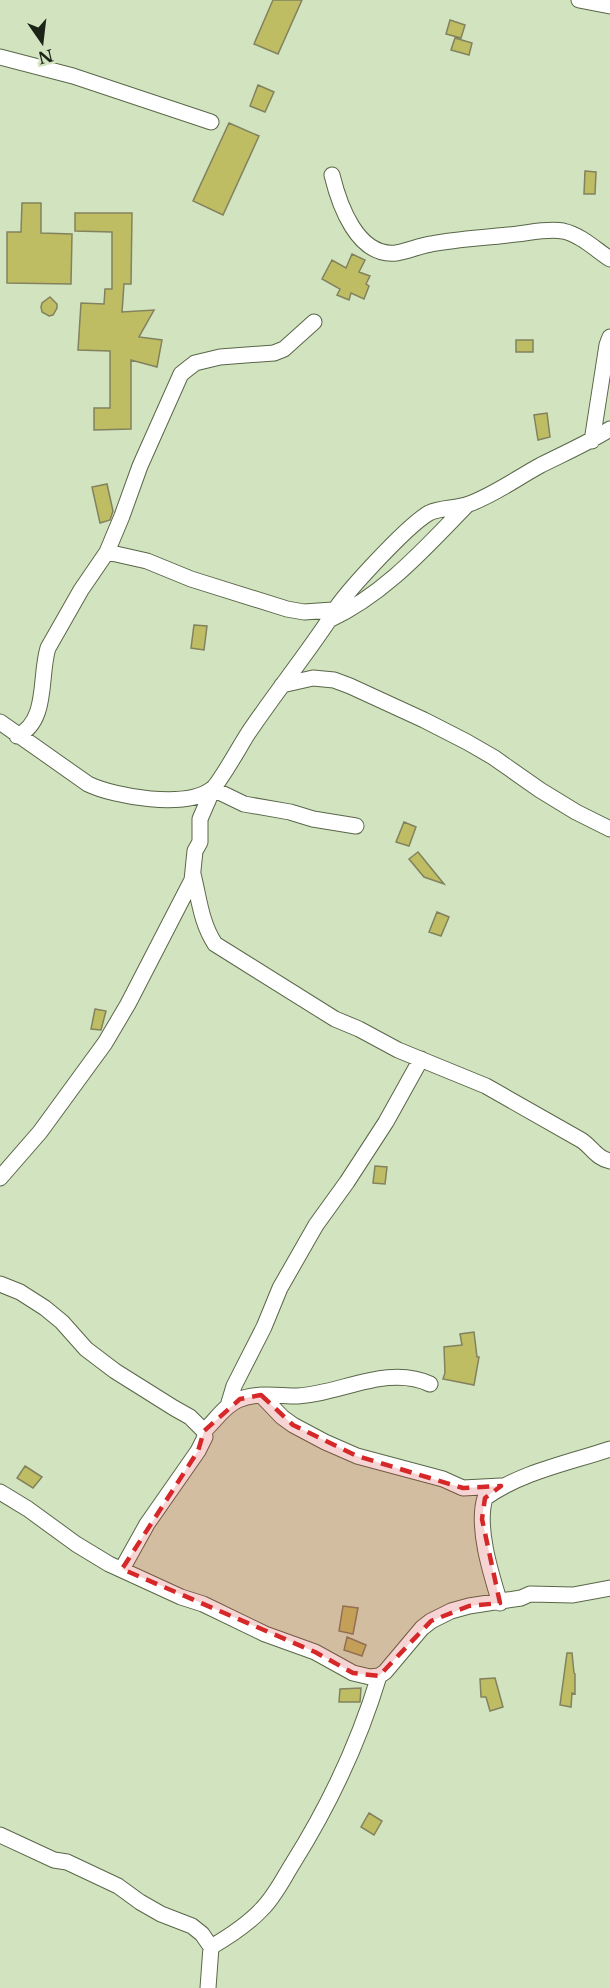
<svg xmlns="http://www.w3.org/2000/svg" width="610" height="1988" viewBox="0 0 610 1988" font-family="'Libre Baskerville',serif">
  <rect width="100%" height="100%" fill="#d2e3bf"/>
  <path fill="#bfbd64" stroke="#82825e" stroke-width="1.5" d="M 273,0 L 302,0 L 278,54 L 254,44 Z
    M 450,20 L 465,25 L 461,38 L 446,34 Z
    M 455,38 L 472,43 L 469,55 L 451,50 Z
    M 258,85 L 274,92 L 265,112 L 250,106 Z
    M 229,123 L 259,136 L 223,215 L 193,201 Z
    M 585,171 L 596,172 L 595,194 L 584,194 Z
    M 22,203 L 41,203 L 41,233 L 72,234 L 71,284 L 7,283 L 7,232 L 21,232 Z
    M 75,213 L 132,213 L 131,284 L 124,284 L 122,312 L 154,310 L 139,337 L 162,340 L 157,367 L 131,360 L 131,429 L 94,430 L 94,408 L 110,408 L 110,351 L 78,350 L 81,303 L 104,304 L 105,289 L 112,289 L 112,232 L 75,231 Z
    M 352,254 L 365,260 L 359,272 L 370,276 L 366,284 L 369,286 L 364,299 L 351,293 L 349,300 L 337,295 L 340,289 L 322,279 L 332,260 L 346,268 Z
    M 50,297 L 57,304 L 57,308 L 53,315 L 49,316 L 42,312 L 41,307 L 42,303 Z
    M 516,340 L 533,340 L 533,352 L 516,352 Z
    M 547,413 L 550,437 L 538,440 L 534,415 Z
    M 107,484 L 113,511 L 110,520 L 100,523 L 92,487 Z
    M 194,625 L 207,626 L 204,650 L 191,648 Z
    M 404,822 L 416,827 L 409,846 L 396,842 Z
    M 418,852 L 444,884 L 424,877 L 409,859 Z
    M 437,912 L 449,917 L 441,936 L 429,932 Z
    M 95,1009 L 106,1011 L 101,1030 L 91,1029 Z
    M 375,1166 L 387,1167 L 385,1184 L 373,1183 Z
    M 474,1332 L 477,1357 L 479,1357 L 474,1385 L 443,1379 L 445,1373 L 444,1347 L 462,1345 L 460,1334 Z
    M 25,1466 L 42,1477 L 33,1488 L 17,1478 Z
    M 343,1606 L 358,1608 L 353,1634 L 339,1631 Z
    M 347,1637 L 366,1645 L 362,1656 L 344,1650 Z
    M 567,1653 L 572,1653 L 574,1673 L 575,1674 L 575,1694 L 572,1693 L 571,1707 L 560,1705 Z
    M 495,1678 L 503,1707 L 490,1711 L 486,1697 L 481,1697 L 480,1679 Z
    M 361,1688 L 360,1702 L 339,1702 L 340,1689 Z
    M 369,1813 L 382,1821 L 374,1835 L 361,1827 Z"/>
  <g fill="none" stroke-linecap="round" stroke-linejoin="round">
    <g stroke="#596748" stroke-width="17">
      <path id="minor" d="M 579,0 L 610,6
        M 0,57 L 73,76 L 211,122
        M 332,175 C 339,204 357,257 396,253 C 408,251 419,246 431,244 C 457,239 482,238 508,235 C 526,234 545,228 563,231 C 581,235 595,249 610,259
        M 592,441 L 607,345 L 610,337
        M 107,552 L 147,561 L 191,579 L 287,609 L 304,612 L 333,610
        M 329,620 C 385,594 425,548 467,505
        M 282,685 L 313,678 L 334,680 L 350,686 L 424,720 L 467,742 L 493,757 L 540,790 L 576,812 L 610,829
        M 0,722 L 88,784 C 115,797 186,809 212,789 C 219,784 240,746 247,735 C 273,696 303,659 329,620 C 338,599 408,525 429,513 C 441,507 456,509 469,504 C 494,495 517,478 541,465 C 565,453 588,443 610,429
        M 17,736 C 49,721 39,676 48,648 L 81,590 L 107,552 L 122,516 L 140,466 L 181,374 L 195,363 L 220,357 L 274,353 L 284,349 L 314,322
        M 193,874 C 199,898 201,923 215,944 L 335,1019 L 359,1029 L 398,1050 L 486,1086 L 581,1140 C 592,1147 596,1158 610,1161
        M 0,1178 L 40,1132 L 105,1043 L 128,1004 L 192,880 L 195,851 L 200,842 L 200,819 L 213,789 L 244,804 L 290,812 L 313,819 L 356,826
        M 0,1284 L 20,1292 L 45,1308 L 62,1322 L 86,1349 L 115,1371 L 174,1408 L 190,1417 L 204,1431 L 205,1437 L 198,1451 L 147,1524 L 122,1569
        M 261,1395 L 282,1417 L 293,1425 L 325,1442 L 357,1456 L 443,1479 L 463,1488 L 501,1486
        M 228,1406 L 234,1386 L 264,1327 L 280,1288 L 316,1225 L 347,1182 L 386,1122 L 421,1059
        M 204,1431 C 215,1421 224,1406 238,1400 C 257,1392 277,1396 298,1396 C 340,1394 388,1364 430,1384
        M 0,1492 L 28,1509 L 76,1544 L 109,1564 L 181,1597 L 203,1604 L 265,1634 L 315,1652 L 353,1673 L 370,1677 L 379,1676 L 385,1672 L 422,1628 L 431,1621 L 451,1611 L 469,1606 L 521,1598 L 530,1594 L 573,1595 L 610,1588
        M 500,1603 C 491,1574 476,1527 485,1498 C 521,1472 568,1463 610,1449
        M 0,1835 L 54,1860 L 67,1862 L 118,1886 L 140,1902 L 161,1914 L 192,1926 L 202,1934 L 211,1947 L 208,1988
        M 211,1947 C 230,1936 247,1925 262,1909 C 275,1896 283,1879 293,1863 C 330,1804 359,1742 379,1676"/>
    </g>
    <use href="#minor" stroke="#fff" stroke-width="15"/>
  </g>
  <path fill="#d62828" fill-opacity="0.2" stroke="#d62828" stroke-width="4.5" stroke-dasharray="12 8" stroke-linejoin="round" d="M 261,1395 L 293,1425 L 357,1456 L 463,1488 L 501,1486 L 485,1498 L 482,1519 L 500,1603 L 469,1606 L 431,1621 L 379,1676 L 353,1673 L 315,1652 L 122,1569 L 198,1451 L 204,1431 L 240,1399 Z"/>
  <g transform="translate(42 42) rotate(166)" stroke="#d2e3bf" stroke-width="4.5" paint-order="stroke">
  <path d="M0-4.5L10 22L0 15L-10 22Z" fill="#1d2316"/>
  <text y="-9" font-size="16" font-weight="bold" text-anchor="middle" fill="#1d2316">N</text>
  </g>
</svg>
